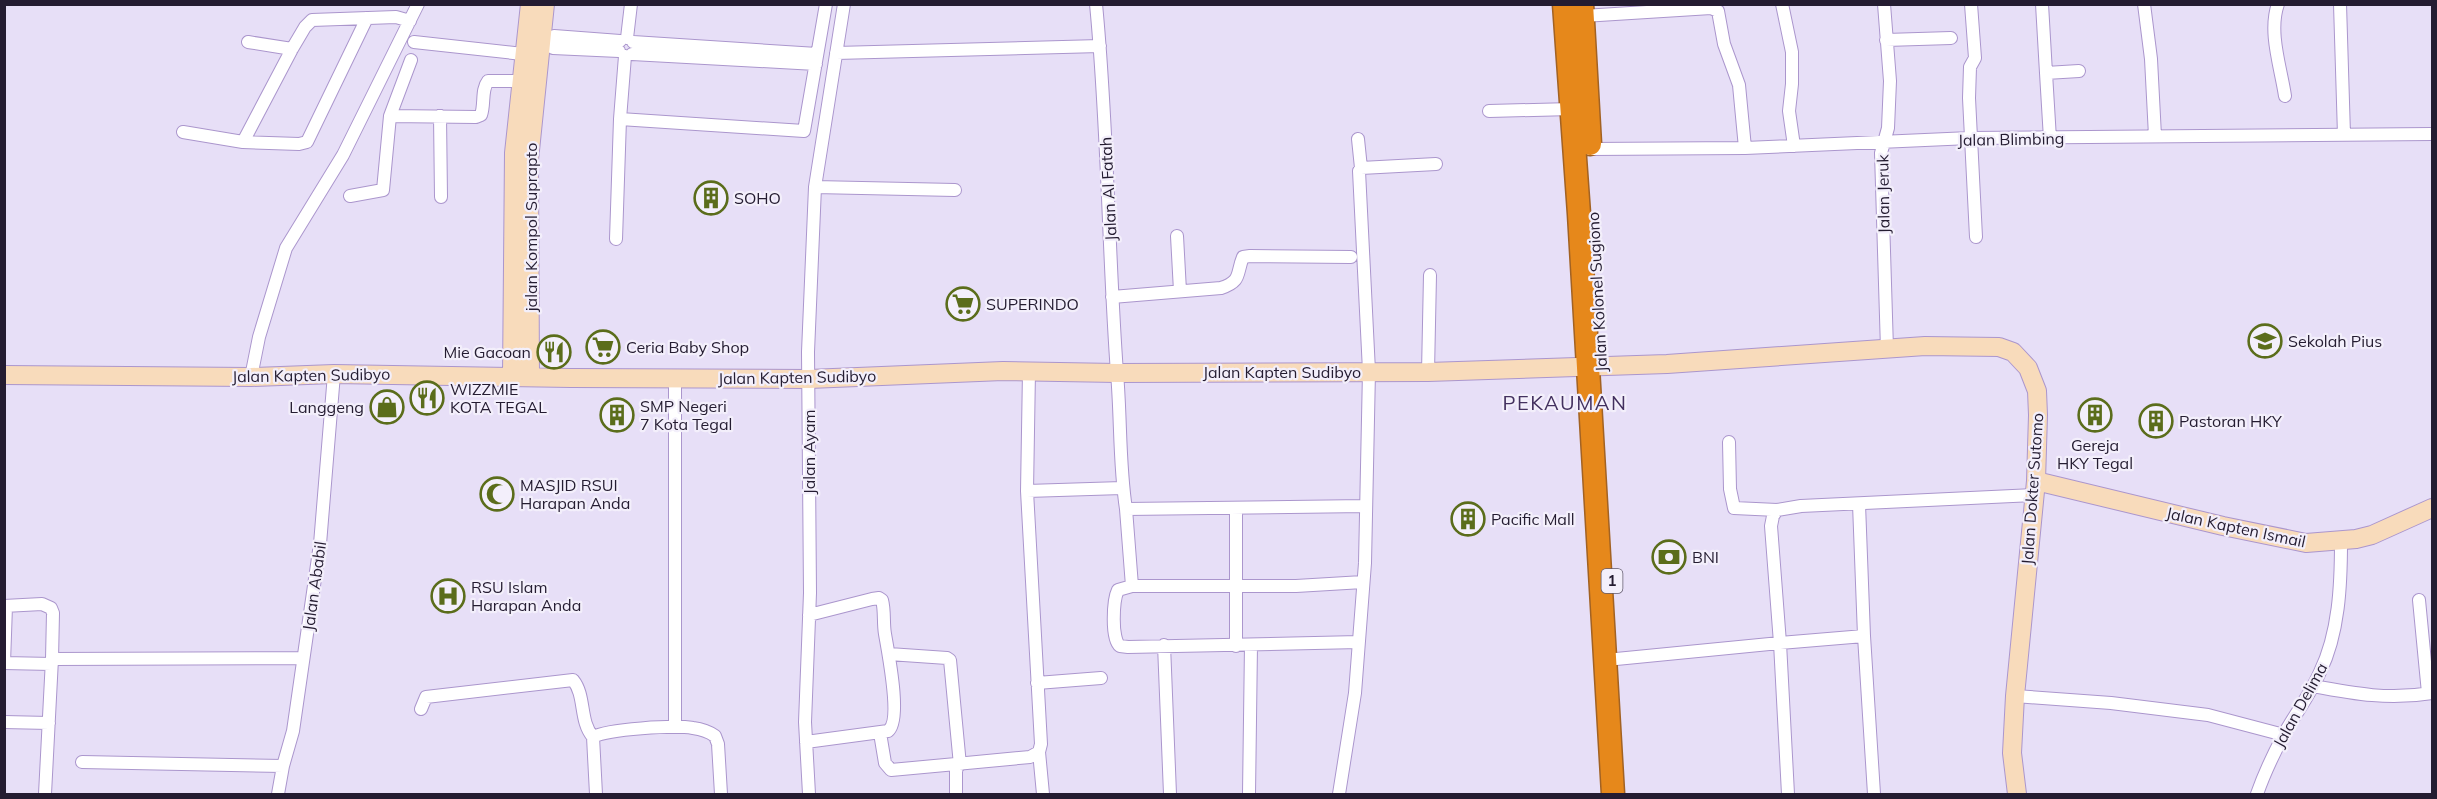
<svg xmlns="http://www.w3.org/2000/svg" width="2437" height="799" viewBox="0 0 2437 799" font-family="Mulish,sans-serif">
  <rect width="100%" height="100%" fill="#e7dff7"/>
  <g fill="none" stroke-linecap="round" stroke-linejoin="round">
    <g stroke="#ab96cd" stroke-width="14">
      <path id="street" d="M 1096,4 C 1108,127 1108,250 1117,373 C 1121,419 1119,464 1126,509
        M 1782,4 L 1792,52 L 1792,84 L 1789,111 L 1794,146
        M 1884,4 L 1890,81 L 1888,128 L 1881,153 L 1887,349
        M 1971,4 L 1975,58 L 1970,67 L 1969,98 L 1976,237
        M 2042,4 L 2046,73
        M 2144,4 L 2151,59 L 2155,136
        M 2278,4 C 2268,32 2281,68 2285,96
        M 2340,4 L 2344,135
        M 1583,16 L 1711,8 L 1718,11 L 1724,44 L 1739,85 L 1745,148
        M 627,38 L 631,4
        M 535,40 L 549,41 L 554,36 L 620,41
        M 1886,40 L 1951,38
        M 549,41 L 553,48 L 619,51
        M 248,42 L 292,49
        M 414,42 L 523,54
        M 633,42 L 817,54
        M 836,53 L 1100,46
        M 632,54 L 816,64
        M 1489,111 L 1572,109
        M 390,116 L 411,60
        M 440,116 L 441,197
        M 620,119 L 804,131 L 826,4
        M 183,132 L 243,142 L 292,49 L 305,27 L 312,20 L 396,17 L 410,21
        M 1358,139 L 1361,168
        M 2050,139 L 2046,73 L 2079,71
        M 243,142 L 299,144 L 307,142 L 367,18
        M 1590,149 L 1745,148 L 1970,138 L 2432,134
        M 815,187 L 955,190
        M 350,196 L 383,190 L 390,116 L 476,117 L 481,115 C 485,104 481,90 488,81 L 522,81
        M 1177,236 L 1180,291
        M 616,239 L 620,119 L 625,56
        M 1112,297 L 1221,288 C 1242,281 1236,274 1243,257 L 1250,256 L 1351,257
        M 1428,372 L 1430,275
        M 251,377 L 259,337 L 286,248 L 343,155 L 418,4
        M 675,379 L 675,727
        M 1729,442 L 1730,489 L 1734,508 L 1777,510
        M 1027,491 L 1122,488
        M 1859,504 L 1864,636 L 1874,794
        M 1236,508 L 1236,646
        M 1132,586 L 1296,586 L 1363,582
        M 2419,600 L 2428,693
        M 4,606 L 42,604 L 51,608 L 53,613 L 52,659
        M 1359,642 L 1128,647 L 1120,646 C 1111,639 1113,600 1118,590 L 1132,586 L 1126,509 L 1365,506
        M 1164,645 L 1170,794
        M 889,654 L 947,658 L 950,660 L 960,765
        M 1606,660 L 1780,643 L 1771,526 L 1773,516 L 1777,510 L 1801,506 L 2034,495
        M 4,663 L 6,606
        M 4,663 L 52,664
        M 1037,683 L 1101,678
        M 2313,686 C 2356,694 2389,700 2432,693
        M 2015,696 L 2111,703 L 2208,715 L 2284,735
        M 421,709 L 426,697 L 573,680 C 586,696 579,721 593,737
        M 4,722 L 49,723
        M 880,733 L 885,763 L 891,770 L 956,764
        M 806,742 L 888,731 C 902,721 888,652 885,634 C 883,623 885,611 882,600 L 879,598 L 872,599 L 809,615
        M 1039,752 L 1043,794
        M 82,762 L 283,766
        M 45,794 L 52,659 L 302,658
        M 278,794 L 283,766 L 293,731 L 320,544 L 334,374
        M 596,794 L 593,737 C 608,729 674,725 693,728 C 701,729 708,731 715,736 L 718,744 L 721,794
        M 809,794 L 805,722 L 810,593 L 808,352 L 815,187 L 844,4
        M 956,794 L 956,764 L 1030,757 L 1039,752 L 1041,744 L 1027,491 L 1029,371
        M 1249,794 L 1251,645
        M 1339,794 L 1355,693 L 1365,563 L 1369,371 L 1359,171 L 1361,168 L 1436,164
        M 1788,794 L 1780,643 L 1864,636
        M 2257,794 C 2264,774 2273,755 2283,736 C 2295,714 2310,695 2320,672 C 2339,633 2341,585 2341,542"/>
    </g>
    <g stroke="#ab96cd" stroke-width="20">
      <path id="secondary" d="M 4,375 L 251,377 L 334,374 L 571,378 L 809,379 L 1003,371 L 1117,373 L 1428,372 L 1667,364 L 1925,346 L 1999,347 L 2013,352 L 2028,368 L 2037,391 L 2038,415 L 2036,481 L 2015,696 L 2012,753 L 2017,794
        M 512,377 L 514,153 L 530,4
        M 530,377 L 529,160 L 545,4
        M 2036,481 L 2223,526 L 2306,543 L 2356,539 L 2372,535 L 2432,508"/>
    </g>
    <g stroke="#a26223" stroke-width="25">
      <path id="highway" d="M 1564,4 L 1579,214 L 1613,794
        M 1582,4 L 1590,144"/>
    </g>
    <use href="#street" stroke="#fff" stroke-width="12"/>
    <use href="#secondary" stroke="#f8dbbb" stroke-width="18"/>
    <use href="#highway" stroke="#e6881b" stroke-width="22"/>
  </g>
  <defs>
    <g id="building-ring" transform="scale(1.725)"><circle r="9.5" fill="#f3effb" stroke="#5b6d1b" stroke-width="1.5"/><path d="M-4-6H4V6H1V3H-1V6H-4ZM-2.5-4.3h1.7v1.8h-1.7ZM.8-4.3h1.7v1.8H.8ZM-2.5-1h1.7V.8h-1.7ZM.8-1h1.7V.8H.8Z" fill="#5b6d1b"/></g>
    <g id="supermarket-ring" transform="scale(1.725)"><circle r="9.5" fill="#f3effb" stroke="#5b6d1b" stroke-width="1.5"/><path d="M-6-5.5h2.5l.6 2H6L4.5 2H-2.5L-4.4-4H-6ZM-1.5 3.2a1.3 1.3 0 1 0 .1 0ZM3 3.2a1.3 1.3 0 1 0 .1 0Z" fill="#5b6d1b"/></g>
    <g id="school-ring" transform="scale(1.725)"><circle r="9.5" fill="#f3effb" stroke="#5b6d1b" stroke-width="1.5"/><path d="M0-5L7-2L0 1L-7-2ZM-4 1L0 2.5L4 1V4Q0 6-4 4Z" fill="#5b6d1b"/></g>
    <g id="restaurant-ring" transform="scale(1.725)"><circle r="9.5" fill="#f3effb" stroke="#5b6d1b" stroke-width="1.5"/><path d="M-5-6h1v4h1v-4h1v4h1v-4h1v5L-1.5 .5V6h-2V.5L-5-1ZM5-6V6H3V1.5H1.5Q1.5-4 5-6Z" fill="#5b6d1b"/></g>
    <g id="shop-ring" transform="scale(1.725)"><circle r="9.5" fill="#f3effb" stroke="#5b6d1b" stroke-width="1.5"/><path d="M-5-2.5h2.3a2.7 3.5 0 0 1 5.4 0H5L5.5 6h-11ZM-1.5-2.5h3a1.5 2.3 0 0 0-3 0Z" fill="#5b6d1b"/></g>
    <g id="mosque-ring" transform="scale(1.725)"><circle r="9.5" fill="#f3effb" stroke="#5b6d1b" stroke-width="1.5"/><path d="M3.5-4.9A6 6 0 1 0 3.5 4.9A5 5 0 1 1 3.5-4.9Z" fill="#5b6d1b"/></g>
    <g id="bank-ring" transform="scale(1.725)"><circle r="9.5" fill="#f3effb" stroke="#5b6d1b" stroke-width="1.5"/><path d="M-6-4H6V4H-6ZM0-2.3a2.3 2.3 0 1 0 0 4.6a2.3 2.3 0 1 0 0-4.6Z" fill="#5b6d1b"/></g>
    <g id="hospital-ring" transform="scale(1.725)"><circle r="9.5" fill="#f3effb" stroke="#5b6d1b" stroke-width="1.5"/><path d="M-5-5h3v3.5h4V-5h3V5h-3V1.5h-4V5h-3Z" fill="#5b6d1b"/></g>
  </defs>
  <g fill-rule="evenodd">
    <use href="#building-ring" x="711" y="198"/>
    <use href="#supermarket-ring" x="963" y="304"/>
    <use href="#school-ring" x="2265" y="341"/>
    <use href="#supermarket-ring" x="603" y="347"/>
    <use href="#restaurant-ring" x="554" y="352"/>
    <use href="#restaurant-ring" x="427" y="398"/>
    <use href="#shop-ring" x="387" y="407"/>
    <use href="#building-ring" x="617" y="415"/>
    <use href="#building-ring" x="2095" y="415"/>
    <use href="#building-ring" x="2156" y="421"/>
    <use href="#mosque-ring" x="497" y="494"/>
    <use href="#building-ring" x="1468" y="519"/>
    <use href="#bank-ring" x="1669" y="557"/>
    <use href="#hospital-ring" x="448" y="596"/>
  </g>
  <g text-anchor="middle" stroke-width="4.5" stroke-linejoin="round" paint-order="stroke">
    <rect fill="#f3effb" stroke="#625b6e" stroke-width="1.5" x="1601.5" y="569" width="21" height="24" rx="4.5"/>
    <g font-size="15" font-weight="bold" fill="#241c31">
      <text x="1612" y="586">1</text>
    </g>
    <g font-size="16" fill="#241c31" stroke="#f3effb">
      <text transform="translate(2011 139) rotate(-1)" y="6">Jalan Blimbing</text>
      <text transform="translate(1108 189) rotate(-93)" y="6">Jalan Al Fatah</text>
      <text transform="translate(1883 194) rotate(-91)" y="6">Jalan Jeruk</text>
      <text transform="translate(531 227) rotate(-90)" y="6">jalan Kompol Suprapto</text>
      <text transform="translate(1597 292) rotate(-93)" y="6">Jalan Kolonel Sugiono</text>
      <text x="1282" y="378">Jalan Kapten Sudibyo</text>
      <text transform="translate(311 375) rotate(-1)" y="6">Jalan Kapten Sudibyo</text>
      <text transform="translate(797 377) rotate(-1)" y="6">Jalan Kapten Sudibyo</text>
      <text transform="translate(809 452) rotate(-90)" y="6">Jalan Ayam</text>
      <text transform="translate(2032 489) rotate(-86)" y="6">Jalan Dokter Sutomo</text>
      <text transform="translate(2236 527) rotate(12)" y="6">Jalan Kapten Ismail</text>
      <text transform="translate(314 586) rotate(-82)" y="6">Jalan Ababil</text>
      <text transform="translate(2300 705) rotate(-61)" y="6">Jalan Delima</text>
    </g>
    <g font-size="16" fill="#241c31" stroke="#f3effb" text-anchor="start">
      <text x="734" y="204">SOHO</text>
      <text x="986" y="310">SUPERINDO</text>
      <text x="2288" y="347">Sekolah Pius</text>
      <text x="626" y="353">Ceria Baby Shop</text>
      <text x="531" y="358" text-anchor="end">Mie Gacoan</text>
      <text x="450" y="395">WIZZMIE<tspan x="450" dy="18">KOTA TEGAL</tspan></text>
      <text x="640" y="412">SMP Negeri<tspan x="640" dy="18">7 Kota Tegal</tspan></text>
      <text x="364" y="413" text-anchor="end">Langgeng</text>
      <text x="2179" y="427">Pastoran HKY</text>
      <text x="2095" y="451" text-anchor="middle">Gereja<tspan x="2095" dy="18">HKY Tegal</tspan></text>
      <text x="520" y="491">MASJID RSUI<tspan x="520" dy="18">Harapan Anda</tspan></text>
      <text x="1491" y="525">Pacific Mall</text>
      <text x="1692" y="563">BNI</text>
      <text x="471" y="593">RSU Islam<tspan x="471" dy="18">Harapan Anda</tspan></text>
    </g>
    <g font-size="20" letter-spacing="1.5" fill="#43305f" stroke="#f3effb">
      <text x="1565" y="410">PEKAUMAN</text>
    </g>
  </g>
  <rect width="2437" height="799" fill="none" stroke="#241c31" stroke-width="12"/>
</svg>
